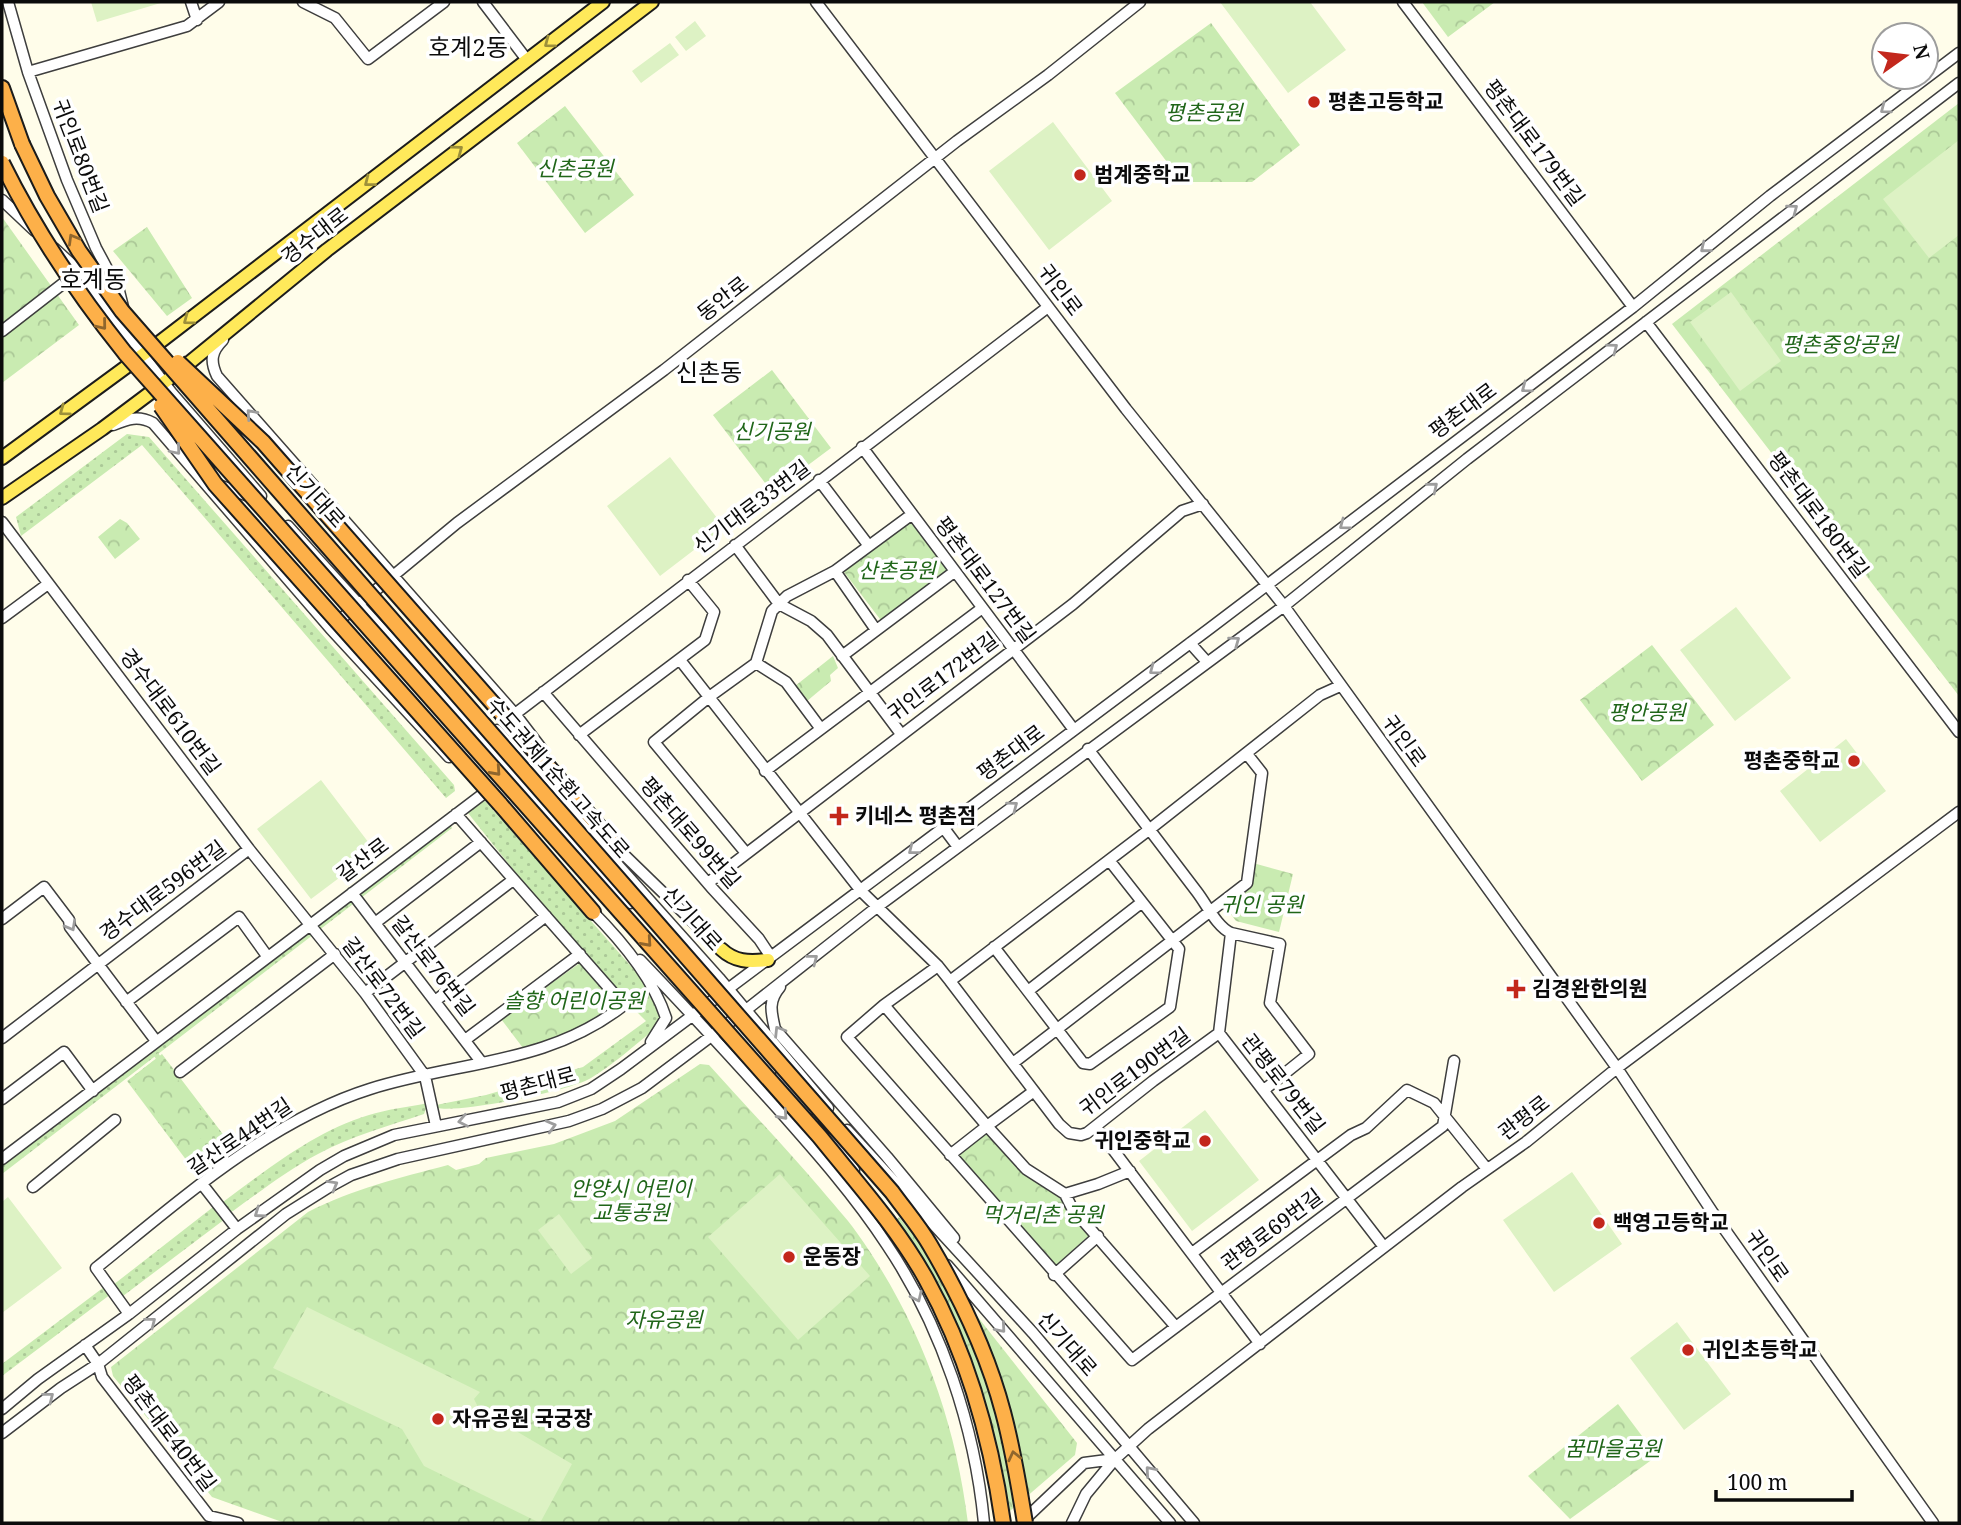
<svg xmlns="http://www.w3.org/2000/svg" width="1961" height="1525" viewBox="0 0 1961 1525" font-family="'Noto Serif','Noto Sans KR',serif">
  <defs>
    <pattern id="grass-dots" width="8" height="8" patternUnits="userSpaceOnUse" patternTransform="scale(1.75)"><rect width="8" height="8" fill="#c9ebb1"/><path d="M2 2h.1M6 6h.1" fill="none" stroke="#abc897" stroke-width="1.8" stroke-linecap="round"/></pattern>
    <pattern id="park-crowns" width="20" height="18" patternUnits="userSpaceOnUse" patternTransform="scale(1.75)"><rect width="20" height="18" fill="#c9ebb1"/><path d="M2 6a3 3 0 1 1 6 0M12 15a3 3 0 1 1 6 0" fill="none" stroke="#abc897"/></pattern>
  </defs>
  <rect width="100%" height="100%" fill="#fffdea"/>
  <path fill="url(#grass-dots)" d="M 127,434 L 149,437 L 454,785 L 455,791 L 446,798 L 142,445 L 21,536 L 16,517 Z
    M 485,801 L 659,998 L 662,1017 L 656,1028 C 635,1045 614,1064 591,1078 C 570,1091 461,1113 437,1108 L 436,1105 L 486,1095 L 583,1067 L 646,1021 C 582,958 524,883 468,813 L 473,805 Z
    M 450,824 L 452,828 L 2,1174 L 2,1162 Z
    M 162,1054 L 235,1150 L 199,1177 L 127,1081 Z
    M 428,1103 L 424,1114 C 388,1126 352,1136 318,1154 C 288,1170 261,1191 233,1211 L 230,1212 L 223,1202 C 268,1169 315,1131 369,1115 C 388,1109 409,1107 428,1103 Z
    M 217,1204 L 225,1219 L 123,1296 L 113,1285 Z
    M 108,1284 L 111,1294 L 2,1376 L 2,1364 Z"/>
  <path fill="url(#park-crowns)" d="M 1422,2 L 1495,2 L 1448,37 Z
    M 1211,23 L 1300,145 L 1252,182 L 1182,182 L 1115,93 Z
    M 1959,103 L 1959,696 L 1672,324 Z
    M 565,106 L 634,195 L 585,233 L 517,143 Z
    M 2,217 L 79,325 L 2,383 Z
    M 147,227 L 192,298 L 167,316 L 113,251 Z
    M 772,370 L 831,448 L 772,492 L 713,415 Z
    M 120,519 L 127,523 L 140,539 L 115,559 L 98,537 Z
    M 910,519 L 950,570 L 883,623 L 844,572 Z
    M 1652,645 L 1714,725 L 1642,781 L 1580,700 Z
    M 833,656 L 838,668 L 830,675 L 831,681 L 807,701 L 795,686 Z
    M 1253,863 L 1293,874 L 1279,932 L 1236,921 L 1224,905 L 1250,884 Z
    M 580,963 L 617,1006 C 589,1028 557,1042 523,1048 L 501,1019 Z
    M 158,1053 L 214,1128 L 199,1140 L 212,1159 L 197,1170 L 129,1080 L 156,1059 L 154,1056 Z
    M 700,1064 L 709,1065 C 746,1106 784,1146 820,1188 C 832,1203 846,1217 857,1233 C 919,1320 955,1418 968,1523 L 285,1523 L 212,1497 L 113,1376 L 111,1367 L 308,1212 C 353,1189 399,1178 448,1165 L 456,1170 L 479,1164 L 486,1158 L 554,1144 L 615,1121 Z
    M 986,1131 L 1023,1172 L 1063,1196 L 1091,1234 L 1054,1267 L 954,1155 Z
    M 899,1217 L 1077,1443 L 1075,1455 L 1003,1517 L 980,1405 L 893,1223 Z
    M 1618,1404 L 1657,1456 L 1570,1519 L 1528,1476 Z"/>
  <path fill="#ddf2c4" d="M 91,2 L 164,2 L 97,22 Z
    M 1220,2 L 1310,2 L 1346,50 L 1288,93 Z
    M 695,21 L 706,36 L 686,51 L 675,37 Z
    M 670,43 L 679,55 L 641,83 L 632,71 Z
    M 1053,122 L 1112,201 L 1049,250 L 989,171 Z
    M 1959,140 L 1959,235 L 1929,258 L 1883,199 Z
    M 1731,292 L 1781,361 L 1740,391 L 1690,322 Z
    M 670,457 L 724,527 L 660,576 L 607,506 Z
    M 1736,607 L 1791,678 L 1735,721 L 1680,650 Z
    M 1846,739 L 1886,791 L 1820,842 L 1780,791 Z
    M 321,780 L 375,851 L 311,899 L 257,829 Z
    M 1205,1110 L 1259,1180 L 1192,1231 L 1139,1161 Z
    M 1572,1172 L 1622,1244 L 1554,1292 L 1503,1220 Z
    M 780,1174 L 870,1276 L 798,1340 L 708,1237 Z
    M 8,1197 L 62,1268 L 2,1313 L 2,1202 Z
    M 559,1214 L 592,1258 L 571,1274 L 538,1230 Z
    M 307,1307 L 480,1392 L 474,1399 L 479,1409 L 572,1464 L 540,1523 L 424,1466 L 402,1429 L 273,1368 Z
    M 1677,1322 L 1731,1394 L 1684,1430 L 1630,1358 Z"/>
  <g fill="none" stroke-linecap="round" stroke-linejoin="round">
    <g stroke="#3e3e3e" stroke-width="13">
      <path id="minor" d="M 8,2 L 28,72 L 67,180 L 96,248 L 119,291 L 123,307
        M 191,2 L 197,20
        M 303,2 L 335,18 L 368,59 L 444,2
        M 483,2 L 527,60
        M 816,2 L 1126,409 L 1284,606 L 1617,1068 L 1713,1213 L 1933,1523
        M 1403,2 L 1633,307
        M 28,72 L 187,26 L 219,2
        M 2,200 L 35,231
        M 54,248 L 79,271 L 171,392 L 261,496
        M 1646,322 L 1959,732
        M 2,331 L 74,275
        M 223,340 C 211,352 210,361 217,376 L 515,714 L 541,748
        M 113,425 C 128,419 138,415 153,423 L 330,628 L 449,757
        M 862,447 L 1074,730
        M 819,480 L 869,546
        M 216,484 L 251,497
        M 2,522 L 249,849 L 365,993 L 425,1076 L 436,1126
        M 288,526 C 401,652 518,776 630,903
        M 735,545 L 779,604 L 811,621 L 827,635 L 901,734
        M 835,571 L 876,630
        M 2,618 L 48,584
        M 330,628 L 457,523 L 664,370 L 957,141 L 1048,75 L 1140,2
        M 1190,643 L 1207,662
        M 842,656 L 954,572
        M 680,660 L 861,891 L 938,966 L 950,981
        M 756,663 L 786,682 L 821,729
        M 543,692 L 711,887 L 759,939 L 771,957
        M 515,714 L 1048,307
        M 497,730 L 719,978 L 828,1108
        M 579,735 L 705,640 L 714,612 L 688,580
        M 1088,749 L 1095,758 C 1129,803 1163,847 1197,892 C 1207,905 1217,927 1231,933 L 1219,1033 L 1153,1081 L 1087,1133 L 1081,1135 L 1069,1133 L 1059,1124 L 950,981 L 1150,829 L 1320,695 L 1340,686
        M 765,771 L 981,609
        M 943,827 L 958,847
        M 616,847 L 721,949
        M 746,853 L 654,742 L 709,697 L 756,663 L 772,611 L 787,596 L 835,571 L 911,515
        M 708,883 L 1073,604 L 1182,511 L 1203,504
        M 352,893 L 482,1063
        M 590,909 C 620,939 653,977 666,1018 L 651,1042
        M 2,919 L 44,887 L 69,920 L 70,927 L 156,1041
        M 375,923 L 481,842
        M 1231,933 L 1280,944 L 1270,1003 L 1309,1054 L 1264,1090
        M 994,947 L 1083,1063 L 1090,1064 L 1170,1007 L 1179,949 L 1109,860
        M 640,960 C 687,1009 732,1058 777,1108 C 816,1152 855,1196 887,1245 C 941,1325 975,1427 984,1523
        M 938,966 L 884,1005 L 847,1037 L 1132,1360 L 1443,1126 L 1454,1061
        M 780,987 C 768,1001 771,1012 775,1029 L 887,1157 L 954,1238
        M 1028,991 L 1141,903
        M 365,993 L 513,880
        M 435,1001 L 546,916
        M 126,1002 L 239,917 L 267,956
        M 884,1005 L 987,1126 L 1034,1091
        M 1219,1033 L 1384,1247
        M 2,1038 L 249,849
        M 465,1040 L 580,954
        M 1013,1063 L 1247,883 L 1262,773 L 1247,754
        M 180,1072 L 335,954
        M 781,1075 L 810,1109
        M 2,1099 L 64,1052 L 93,1091
        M 1096,1127 L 1260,1344
        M 828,1129 L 854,1170
        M 847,1130 L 1033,1333 L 1194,1523
        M 950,1155 L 987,1126 L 1026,1169 L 1065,1194 L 1098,1184 L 1130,1171
        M 2,1159 L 483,794
        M 202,1184 L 237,1229
        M 33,1187 L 115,1120
        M 1065,1194 L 1072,1208 L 1176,1327
        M 1192,1253 L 1351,1135 L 1366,1128 L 1407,1090 L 1434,1103 L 1487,1169
        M 947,1265 L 1170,1523
        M 1054,1275 L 1098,1236
        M 129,1314 L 96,1268 C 178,1202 268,1121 370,1089 C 458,1061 548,1065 624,1005 L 456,814
        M 85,1345 L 98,1364 L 102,1377 L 209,1516 L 238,1523
        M 2,1409 L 38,1379 L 129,1314 L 237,1229 L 320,1170 L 344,1156 L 394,1135 L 558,1102 L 591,1089 L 621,1069 L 1209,629 L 1633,307 L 1770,196 L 1959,53
        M 2,1433 L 61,1388 L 98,1364 L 286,1214 L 329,1187 L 351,1175 L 398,1159 L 569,1121 L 602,1109 L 642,1088 L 746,1010 L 877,907 L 1284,606 L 1467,459 L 1959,83
        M 1023,1521 L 1084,1463 L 1115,1459
        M 1072,1523 L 1086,1494 L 1115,1459 L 1148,1429 L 1462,1187 L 1526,1142 L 1617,1068 L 1959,812"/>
    </g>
    <g stroke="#1c1c1c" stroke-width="16">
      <path id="major" d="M 2,458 L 156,345 L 603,2
        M 2,498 L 102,429 L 178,372 L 327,250 L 652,2
        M 721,949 C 735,962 748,962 768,960"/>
    </g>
    <g stroke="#1c1c1c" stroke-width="18">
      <path id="highway" d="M 2,88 L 22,144
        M 541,758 L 618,849
        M 500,804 L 593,912"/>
    </g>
    <use href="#minor" stroke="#fff" stroke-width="10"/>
    <use href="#major" stroke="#ffe95a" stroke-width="12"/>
    <use href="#highway" stroke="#fdb049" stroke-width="14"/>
    <g stroke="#1c1c1c" stroke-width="18" stroke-linecap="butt">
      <path id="highway-bridge" d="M 22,144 L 47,196 L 79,251 L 122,311 L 892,1192 C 905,1210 919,1226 930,1245 C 960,1296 988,1355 1003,1412 C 1013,1449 1019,1486 1025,1523
        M 2,163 C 36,232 77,293 125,353 L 820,1137 C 857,1183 897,1227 926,1279 C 967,1353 991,1439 1003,1523
        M 178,362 L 263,442 L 541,758
        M 161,406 L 215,484 L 500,804"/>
    </g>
    <use href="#highway-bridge" stroke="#fdb049" stroke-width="14"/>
  </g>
  <defs><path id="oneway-chevron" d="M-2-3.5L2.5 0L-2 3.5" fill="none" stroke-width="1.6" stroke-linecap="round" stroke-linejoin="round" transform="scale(1.75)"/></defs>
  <g stroke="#9d903a">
    <use href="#oneway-chevron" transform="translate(549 43) rotate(143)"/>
    <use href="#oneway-chevron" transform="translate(458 150) rotate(-37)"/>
    <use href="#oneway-chevron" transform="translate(369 182) rotate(142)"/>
    <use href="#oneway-chevron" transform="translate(188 320) rotate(143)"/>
    <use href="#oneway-chevron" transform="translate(64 411) rotate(144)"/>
  </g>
  <g stroke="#9d9d9d">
    <use href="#oneway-chevron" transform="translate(1885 109) rotate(143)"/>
    <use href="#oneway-chevron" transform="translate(1793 209) rotate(-37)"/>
    <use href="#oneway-chevron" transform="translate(1705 248) rotate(141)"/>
    <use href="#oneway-chevron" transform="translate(1613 348) rotate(-37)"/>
    <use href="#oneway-chevron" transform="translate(1526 388) rotate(143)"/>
    <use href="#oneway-chevron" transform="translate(251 414) rotate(-132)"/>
    <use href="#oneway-chevron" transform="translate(176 450) rotate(50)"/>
    <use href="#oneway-chevron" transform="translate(1433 487) rotate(-39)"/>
    <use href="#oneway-chevron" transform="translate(1344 525) rotate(143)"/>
    <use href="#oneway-chevron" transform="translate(1235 641) rotate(-36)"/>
    <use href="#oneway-chevron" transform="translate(1154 670) rotate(143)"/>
    <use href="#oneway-chevron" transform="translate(1013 806) rotate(-37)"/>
    <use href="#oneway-chevron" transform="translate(913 850) rotate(142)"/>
    <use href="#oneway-chevron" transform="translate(71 926) rotate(61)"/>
    <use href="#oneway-chevron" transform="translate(813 959) rotate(-38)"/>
    <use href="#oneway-chevron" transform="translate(779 1031) rotate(-122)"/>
    <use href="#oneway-chevron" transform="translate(783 1115) rotate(48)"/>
    <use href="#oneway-chevron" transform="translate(463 1121) rotate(169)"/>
    <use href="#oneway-chevron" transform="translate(551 1126) rotate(-15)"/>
    <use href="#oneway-chevron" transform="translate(333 1185) rotate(-29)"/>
    <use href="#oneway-chevron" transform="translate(259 1213) rotate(145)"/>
    <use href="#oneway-chevron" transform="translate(917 1297) rotate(65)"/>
    <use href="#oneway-chevron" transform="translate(151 1322) rotate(-38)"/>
    <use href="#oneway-chevron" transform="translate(1001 1328) rotate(49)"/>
    <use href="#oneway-chevron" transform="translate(49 1397) rotate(-38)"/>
    <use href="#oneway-chevron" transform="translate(1150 1471) rotate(-131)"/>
  </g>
  <g stroke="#90662d">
    <use href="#oneway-chevron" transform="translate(73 239) rotate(-120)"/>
    <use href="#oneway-chevron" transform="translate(102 325) rotate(51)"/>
    <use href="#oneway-chevron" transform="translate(496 771) rotate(48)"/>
    <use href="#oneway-chevron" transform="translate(647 942) rotate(48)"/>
    <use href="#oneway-chevron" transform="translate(1014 1456) rotate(-103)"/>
  </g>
  <g fill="#c3271c" stroke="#fff" stroke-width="2.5">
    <circle cx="1314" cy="102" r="7"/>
    <circle cx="1080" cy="175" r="7"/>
    <circle cx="1854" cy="761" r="7"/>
    <path d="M835.5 805.5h7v7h7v7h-7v7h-7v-7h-7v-7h7z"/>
    <path d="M1512.5 978.5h7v7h7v7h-7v7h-7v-7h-7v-7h7z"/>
    <circle cx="1205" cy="1141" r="7"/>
    <circle cx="1599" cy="1223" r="7"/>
    <circle cx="789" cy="1257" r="7"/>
    <circle cx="1688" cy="1350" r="7"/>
    <circle cx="438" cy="1419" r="7"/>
  </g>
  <g text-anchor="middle" stroke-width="7" stroke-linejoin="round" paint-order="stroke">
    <g font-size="21" font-weight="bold" fill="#0b0b0b" stroke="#fff" text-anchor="start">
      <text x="1328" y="109">평촌고등학교</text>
      <text x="1094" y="182">범계중학교</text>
      <text x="1840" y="768" text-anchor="end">평촌중학교</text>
      <text x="855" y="823">키네스 평촌점</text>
      <text x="1532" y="996">김경완한의원</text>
      <text x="1191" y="1148" text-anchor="end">귀인중학교</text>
      <text x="1613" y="1230">백영고등학교</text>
      <text x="803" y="1264">운동장</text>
      <text x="1702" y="1357">귀인초등학교</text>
      <text x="452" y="1426">자유공원 국궁장</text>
    </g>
    <g font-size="21" font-style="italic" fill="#206619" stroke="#fff">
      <text x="1204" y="120">평촌공원</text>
      <text x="575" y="176">신촌공원</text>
      <text x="1840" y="352">평촌중앙공원</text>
      <text x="772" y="439">신기공원</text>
      <text x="897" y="578">산촌공원</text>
      <text x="1647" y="720">평안공원</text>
      <text x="1262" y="912">귀인 공원</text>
      <text x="574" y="1008">솔향 어린이공원</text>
      <text x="631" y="1196">안양시 어린이<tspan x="631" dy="24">교통공원</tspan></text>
      <text x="1043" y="1222">먹거리촌 공원</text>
      <text x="664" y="1327">자유공원</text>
      <text x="1613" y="1456">꿈마을공원</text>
    </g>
    <g font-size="21" fill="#0b0b0b" stroke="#fff">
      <text transform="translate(1534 143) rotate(53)" y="7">평촌대로179번길</text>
      <text transform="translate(80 156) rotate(69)" y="7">귀인로80번길</text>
      <text transform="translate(315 236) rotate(-38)" y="7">경수대로</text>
      <text transform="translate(1060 290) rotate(53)" y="7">귀인로</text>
      <text transform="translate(723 299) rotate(-38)" y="7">동안로</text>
      <text transform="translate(1463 411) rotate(-37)" y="7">평촌대로</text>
      <text transform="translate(315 496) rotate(48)" y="7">신기대로</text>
      <text transform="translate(752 507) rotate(-37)" y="7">신기대로33번길</text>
      <text transform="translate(1818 515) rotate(53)" y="7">평촌대로180번길</text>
      <text transform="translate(985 580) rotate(53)" y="7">평촌대로127번길</text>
      <text transform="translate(943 677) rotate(-37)" y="7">귀인로172번길</text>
      <text transform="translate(170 712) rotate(53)" y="7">경수대로610번길</text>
      <text transform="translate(1404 741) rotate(54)" y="7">귀인로</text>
      <text transform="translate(1011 753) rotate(-37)" y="7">평촌대로</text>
      <text transform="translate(558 778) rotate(49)" y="7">수도권제1순환고속도로</text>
      <text transform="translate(690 833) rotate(49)" y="7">평촌대로99번길</text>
      <text transform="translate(363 860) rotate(-37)" y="7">갈산로</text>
      <text transform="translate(163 891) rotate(-37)" y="7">경수대로596번길</text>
      <text transform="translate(692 919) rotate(48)" y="7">신기대로</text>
      <text transform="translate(433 966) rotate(52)" y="7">갈산로76번길</text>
      <text transform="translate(383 988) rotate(53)" y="7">갈산로72번길</text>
      <text transform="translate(1135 1072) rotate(-37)" y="7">귀인로190번길</text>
      <text transform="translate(538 1084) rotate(-15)" y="7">평촌대로</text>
      <text transform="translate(1283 1084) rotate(52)" y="7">관평로79번길</text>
      <text transform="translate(1524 1118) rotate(-38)" y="7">관평로</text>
      <text transform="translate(240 1137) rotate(-34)" y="7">갈산로44번길</text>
      <text transform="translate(1272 1230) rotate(-37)" y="7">관평로69번길</text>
      <text transform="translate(1767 1256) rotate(55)" y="7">귀인로</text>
      <text transform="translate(1067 1344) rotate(49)" y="7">신기대로</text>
      <text transform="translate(169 1433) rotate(53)" y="7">평촌대로40번길</text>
    </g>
    <g font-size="24" fill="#0b0b0b" stroke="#fff">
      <text x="468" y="56">호계2동</text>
      <text x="93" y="288">호계동</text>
      <text x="709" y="381">신촌동</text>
    </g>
  </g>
  <rect width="1961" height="1525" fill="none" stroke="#0b0b0b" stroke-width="7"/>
  <g transform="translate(1905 56) rotate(76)"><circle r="33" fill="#ffffff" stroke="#9d9d9d" stroke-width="2"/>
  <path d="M0-5L12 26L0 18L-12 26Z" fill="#c3271c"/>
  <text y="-10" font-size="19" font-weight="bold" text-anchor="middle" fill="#0b0b0b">N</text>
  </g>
  <path d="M1716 1490v10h136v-10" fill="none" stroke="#0b0b0b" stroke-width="3.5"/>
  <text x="1727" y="1490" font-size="21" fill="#0b0b0b" stroke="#ffffff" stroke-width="5" paint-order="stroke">100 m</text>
</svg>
